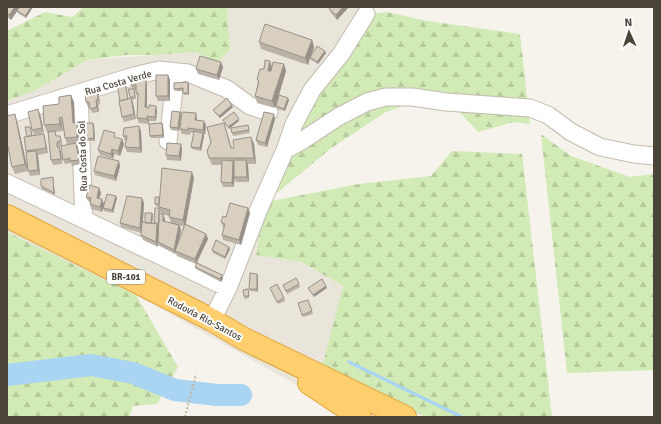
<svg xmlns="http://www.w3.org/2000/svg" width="661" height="424" viewBox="0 0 661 424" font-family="Signika,sans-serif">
  <defs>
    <pattern id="forest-firs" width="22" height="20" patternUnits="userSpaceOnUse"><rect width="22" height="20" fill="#d2eab5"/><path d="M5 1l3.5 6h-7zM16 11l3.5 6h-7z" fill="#b6ca9c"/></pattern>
  </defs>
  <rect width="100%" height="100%" fill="#f6f3ec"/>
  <path fill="#eae5da" d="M 227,7 L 363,7 L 268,180 L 256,255 L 301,262 L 343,286 L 315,395 L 136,295 L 7,232 L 7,101 L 36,90 L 87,60 L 195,52 L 218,62 L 230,48 Z"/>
  <path fill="url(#forest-firs)" d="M 84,7 L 227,7 L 230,49 L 218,62 L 195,52 L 156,55 L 127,55 L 87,60 L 36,90 L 7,101 L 7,31 L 45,12 L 72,17 Z
    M 387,12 L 427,21 L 520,34 L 530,124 L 514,122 L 478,132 L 440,91 L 384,113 L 330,149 L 266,202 L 359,184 L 431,176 L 452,151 L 522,154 L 552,417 L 425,417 L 321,371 L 343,286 L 301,262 L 256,255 L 265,202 L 304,90 L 357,16 Z
    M 541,134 L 571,156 L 630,177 L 654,174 L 654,370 L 567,373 Z
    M 7,232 L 136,295 L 178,367 L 157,404 L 133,406 L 129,417 L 7,417 Z"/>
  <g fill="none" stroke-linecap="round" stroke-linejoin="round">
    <path stroke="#a9d4f2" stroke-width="3.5" d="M 349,362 L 462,417"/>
    <path stroke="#a9d4f2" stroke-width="22" d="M 7,375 L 91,365 L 133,373 L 175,390 L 217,395 L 241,395"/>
    <g stroke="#c2bbae" stroke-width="19">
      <path id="minor" d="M 79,94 L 84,219
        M 7,115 L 134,76 L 159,70 L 188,73 L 227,89 L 250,106 L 269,112
        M 168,141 L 176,72
        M 285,150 L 294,124 L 312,90 L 341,54 L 366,14
        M 7,183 L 228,288 L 212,320
        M 228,288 L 259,209 L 285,150 L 303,140 L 338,117 L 367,102 L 386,97 L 412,97 L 446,102 L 530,108 L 548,115 L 571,132 L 600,147 L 634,154 L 654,156"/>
    </g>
    <g stroke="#e0a43c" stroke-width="24">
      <path id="highway" d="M 7,216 L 212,320 L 244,339 L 405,417
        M 309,383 L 360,417"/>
    </g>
    <path stroke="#c4b79f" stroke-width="2" stroke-dasharray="2 2" stroke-linecap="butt" d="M 185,417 L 196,374"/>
    <use href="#minor" stroke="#fff" stroke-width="17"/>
    <use href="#highway" stroke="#ffcf6e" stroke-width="22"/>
  </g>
  <path fill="#bab2a6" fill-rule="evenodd" d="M 7,7 L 33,7 L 26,18 L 18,13 L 17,11 L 11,20 L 7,17 Z
    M 331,7 L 349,7 L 337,20 L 331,13 L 329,9 Z
    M 312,40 L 314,47 L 312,55 L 326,53 L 318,64 L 311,60 L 310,58 L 308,65 L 261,49 L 259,42 Z
    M 270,61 L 272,68 L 284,64 L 286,71 L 275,108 L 257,103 L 255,96 L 258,82 L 257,79 Z
    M 223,67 L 219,80 L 198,74 L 196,69 Z
    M 168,75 L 170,80 L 170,101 L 158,101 L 156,96 Z
    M 140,81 L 147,85 L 147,107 L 157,111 L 156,121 L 149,121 L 149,124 L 139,123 L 137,118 L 138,98 L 136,93 L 136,90 L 134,89 L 136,99 L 132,100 L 136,119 L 124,122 L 122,117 L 120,101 L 125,82 L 128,99 L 130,99 L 130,97 L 132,89 L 131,85 Z
    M 189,85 L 189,95 L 184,95 L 183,91 L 175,91 L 174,89 Z
    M 98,92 L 100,104 L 98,105 L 99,112 L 92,113 L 90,107 L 88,107 L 86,102 Z
    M 289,100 L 285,111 L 277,109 L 276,106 Z
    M 74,102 L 75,123 L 79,130 L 80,144 L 77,144 L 78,148 L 81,164 L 72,166 L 71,163 L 65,164 L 63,160 L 61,146 L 58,147 L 61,152 L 62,164 L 53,165 L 51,160 L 48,132 L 47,132 L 44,125 L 59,104 ZM 63,124 L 65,138 L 67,145 L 62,145 L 62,141 L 57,136 L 55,132 L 63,131 L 62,125 Z
    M 233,107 L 220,118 L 214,112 L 213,110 Z
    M 40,114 L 44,133 L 34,135 L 32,130 Z
    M 181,114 L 179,131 L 171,130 L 170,127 Z
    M 197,118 L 197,120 L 204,121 L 206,125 L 205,135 L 204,134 L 204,136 L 201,151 L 192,149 L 191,147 L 194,133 L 190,133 L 190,135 L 182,134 L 180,129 Z
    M 275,119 L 267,147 L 258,145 L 256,140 Z
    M 17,121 L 28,171 L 15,174 L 12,167 Z
    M 93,123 L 94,125 L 95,141 L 85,141 L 84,139 Z
    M 162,123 L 163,125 L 164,138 L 151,138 L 150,136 Z
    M 224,123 L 232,148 L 234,148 L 251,137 L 254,144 L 256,164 L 248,164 L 249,182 L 236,182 L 234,178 L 234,187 L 223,187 L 221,182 L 222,165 L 212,165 L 209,158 Z
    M 248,125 L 250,133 L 233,136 L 232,133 Z
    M 30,127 L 32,136 L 44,134 L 45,139 L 48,153 L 38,155 L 40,175 L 30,176 L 28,171 L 26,151 L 27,137 Z
    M 141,131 L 142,153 L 127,152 L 125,147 L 126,141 L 125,141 L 123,136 Z
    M 117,138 L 122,139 L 124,144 L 120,156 L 114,154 L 113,159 L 100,155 L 98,150 Z
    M 182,148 L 181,161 L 167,160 L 166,155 Z
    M 120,166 L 116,181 L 95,175 L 94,171 Z
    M 53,177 L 53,179 L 55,195 L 42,189 L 41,186 Z
    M 194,178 L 186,224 L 206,234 L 208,239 L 196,264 L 177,256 L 176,253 L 175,254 L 160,246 L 158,242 L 158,238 L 158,247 L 143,240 L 141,235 L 141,233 L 121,227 L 120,223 L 144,203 L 143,222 L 145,223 L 152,213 L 153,215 L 152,223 L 154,223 L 159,208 L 159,207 L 156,206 L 155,204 L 159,197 ZM 160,211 L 161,214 L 169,216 L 169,217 L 171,223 L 165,222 L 165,219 L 160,214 ZM 180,226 L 184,226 L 178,243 L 181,230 Z
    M 99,188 L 101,193 L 99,198 L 102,199 L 104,204 L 102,212 L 91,209 L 90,204 L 90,202 L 88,201 L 86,197 Z
    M 116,196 L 117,198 L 113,213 L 104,211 L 103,208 Z
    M 250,213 L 241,245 L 223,240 L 222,235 L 224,228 L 223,227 L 221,222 L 226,217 Z
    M 229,247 L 230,249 L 225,259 L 213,253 L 212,250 Z
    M 195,267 L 223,278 L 221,282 L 196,269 Z
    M 257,274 L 258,276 L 258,292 L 250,291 L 249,289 Z
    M 299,284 L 300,287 L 287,294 L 283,285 Z
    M 270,288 L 284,298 L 285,301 L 278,304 Z
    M 248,289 L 249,292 L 249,298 L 244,299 L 244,296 Z
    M 308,300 L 313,314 L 303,317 L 298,303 Z"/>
  <path fill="#979187" d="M 15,7 L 20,7 L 11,20 L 9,15 Z
    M 31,7 L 33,7 L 26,18 L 25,16 Z
    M 343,7 L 349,7 L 337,20 L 336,15 Z
    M 312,40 L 314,47 L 310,58 L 310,57 L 310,58 L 308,65 L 305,58 Z
    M 325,51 L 326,53 L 318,64 L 317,62 Z
    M 270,61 L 272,68 L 270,78 L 268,71 Z
    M 221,62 L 223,67 L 219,80 L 217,75 Z
    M 284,64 L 286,71 L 275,108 L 272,101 Z
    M 168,75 L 170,80 L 170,101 L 168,96 Z
    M 146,80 L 147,85 L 147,112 L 145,107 Z
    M 188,82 L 189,85 L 189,95 L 188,93 Z
    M 97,87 L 98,92 L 100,104 L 98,99 Z
    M 71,95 L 74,102 L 75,130 L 73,123 Z
    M 131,98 L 133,103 L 136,119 L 134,114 Z
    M 288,98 L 289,100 L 285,111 L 284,109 Z
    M 96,100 L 98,105 L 99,112 L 97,107 Z
    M 232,105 L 233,107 L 220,118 L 219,116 Z
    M 156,106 L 157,111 L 156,121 L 155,117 Z
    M 38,109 L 40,114 L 44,133 L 42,128 Z
    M 180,112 L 181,114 L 179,131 L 178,128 Z
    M 196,113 L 197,118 L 197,124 L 195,120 Z
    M 15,114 L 17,121 L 28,171 L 25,164 Z
    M 274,114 L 275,119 L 267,147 L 265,143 Z
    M 147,116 L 149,121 L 149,124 L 147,119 Z
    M 59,118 L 62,125 L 63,131 L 60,124 Z
    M 239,119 L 239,121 L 229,129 L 228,127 Z
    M 204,121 L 206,125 L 205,135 L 203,130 Z
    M 77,123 L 79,130 L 80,144 L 77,137 Z
    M 93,123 L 94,125 L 95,141 L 94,138 Z
    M 162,123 L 163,125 L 164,138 L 163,135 Z
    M 139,126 L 141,131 L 142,153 L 140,148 Z
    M 203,133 L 204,136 L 201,151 L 200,148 Z
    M 44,134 L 45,139 L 48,153 L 46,148 Z
    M 251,137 L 254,144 L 256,164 L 254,158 Z
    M 122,139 L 124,144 L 120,156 L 118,151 Z
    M 76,143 L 78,148 L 81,164 L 79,160 Z
    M 181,144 L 182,148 L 181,161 L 179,156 Z
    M 59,147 L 61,152 L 62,164 L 61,159 Z
    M 112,149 L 114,154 L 113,159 L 111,154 Z
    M 36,151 L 38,156 L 40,175 L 38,170 Z
    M 246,160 L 248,165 L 249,182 L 247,177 Z
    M 119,161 L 120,166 L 116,181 L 114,176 Z
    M 233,161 L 235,166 L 234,187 L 232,183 Z
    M 192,172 L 194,178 L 185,227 L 183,220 Z
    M 53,177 L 53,179 L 55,195 L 54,193 Z
    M 99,188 L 101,193 L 98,202 L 97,198 Z
    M 116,196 L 117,198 L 113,213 L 112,210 Z
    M 142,198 L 144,203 L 142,233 L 140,228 Z
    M 102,199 L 104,204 L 102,212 L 100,207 Z
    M 248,208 L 250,213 L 241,245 L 239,240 Z
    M 152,213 L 153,215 L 152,225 L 151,223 Z
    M 163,214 L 165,219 L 165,226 L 163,221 Z
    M 157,224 L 159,228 L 158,247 L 156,242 Z
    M 179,225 L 181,230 L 176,252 L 175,251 L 175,254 L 174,250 Z
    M 206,234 L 208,239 L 196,264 L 195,259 Z
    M 229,247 L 230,249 L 225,259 L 225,257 Z
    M 257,274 L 258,276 L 258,292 L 257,289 Z
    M 222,275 L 223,278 L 221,282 L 220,279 Z
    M 326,286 L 327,288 L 314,297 L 313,295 Z"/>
  <path fill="#d8cfc1" stroke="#979187" d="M 7,7 L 15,7 L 9,15 L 7,13 Z
    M 19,7 L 31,7 L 25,16 L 17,11 Z
    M 331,7 L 343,7 L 336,15 L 329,9 Z
    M 265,24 L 312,40 L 305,58 L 259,42 Z
    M 317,46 L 325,51 L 317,62 L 310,57 Z
    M 200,56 L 221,62 L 217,75 L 196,69 Z
    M 265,60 L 270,61 L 268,71 L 271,71 L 273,62 L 284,64 L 272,101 L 255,96 L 259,81 L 257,79 L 260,69 L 264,69 Z
    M 156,75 L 168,75 L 168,96 L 156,96 Z
    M 130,77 L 138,77 L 138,81 L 146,80 L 145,107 L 149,108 L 149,105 L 156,106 L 155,117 L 147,116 L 147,119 L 137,118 L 138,93 L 136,93 L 136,85 L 131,85 Z
    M 125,82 L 128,99 L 120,101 L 117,84 Z
    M 188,82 L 188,93 L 183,93 L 183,88 L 174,89 L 174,83 Z
    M 97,87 L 98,99 L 96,100 L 97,107 L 90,109 L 89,102 L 86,102 L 85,91 Z
    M 128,89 L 134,89 L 135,97 L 130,97 Z
    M 71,95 L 73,123 L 77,123 L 77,137 L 65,138 L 62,117 L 59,118 L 60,124 L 44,125 L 43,106 L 59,104 L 59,97 Z
    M 279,95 L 288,98 L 284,109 L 276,106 Z
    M 131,98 L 134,114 L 122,117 L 119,101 Z
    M 227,98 L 232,105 L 219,116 L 213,110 Z
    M 38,109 L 42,128 L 32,130 L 28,112 Z
    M 172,111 L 180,112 L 178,128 L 170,127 Z
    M 182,112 L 196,113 L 195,120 L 204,121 L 203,130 L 188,128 L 188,130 L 180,129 Z
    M 234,112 L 239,119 L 228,127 L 223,120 Z
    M 264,112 L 274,114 L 265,143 L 256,140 Z
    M 15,114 L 25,164 L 12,167 L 7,142 L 7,116 Z
    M 83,123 L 93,123 L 94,138 L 84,139 Z
    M 162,123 L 163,135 L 150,136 L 149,124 Z
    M 224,123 L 231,148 L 234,148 L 233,140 L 251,137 L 254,158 L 209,158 L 207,151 L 211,142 L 207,127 Z
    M 248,125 L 249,130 L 232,133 L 231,128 Z
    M 139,126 L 140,148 L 125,147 L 127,136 L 123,136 L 124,128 Z
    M 25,127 L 30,127 L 32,135 L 27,137 Z
    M 104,130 L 115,133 L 114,137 L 122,139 L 118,151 L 112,149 L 111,154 L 98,150 Z
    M 55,131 L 56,136 L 60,136 L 61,141 L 57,142 L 57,147 L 59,147 L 61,159 L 51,160 L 48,132 Z
    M 194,131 L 203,133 L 200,148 L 191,147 Z
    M 44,134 L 46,148 L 26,151 L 24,137 Z
    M 76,143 L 79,160 L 70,161 L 70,158 L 63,160 L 61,146 Z
    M 167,143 L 181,144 L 179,156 L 166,155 Z
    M 36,151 L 38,170 L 28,171 L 26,152 Z
    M 98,156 L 119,161 L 114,176 L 94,171 Z
    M 222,160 L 233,161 L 232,183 L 221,182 Z
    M 234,160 L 246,160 L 247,177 L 234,177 Z
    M 162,168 L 192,172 L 183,220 L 169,217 L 170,210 L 159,207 Z
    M 53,177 L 54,193 L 41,186 L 41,179 Z
    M 90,185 L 99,188 L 97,198 L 102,199 L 100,207 L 90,204 L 91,198 L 86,197 Z
    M 107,194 L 116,196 L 112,210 L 103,208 Z
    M 127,196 L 142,198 L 140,228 L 120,223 Z
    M 155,197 L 159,197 L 159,204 L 155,204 Z
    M 230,203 L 248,208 L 239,240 L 222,235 L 225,224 L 221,222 L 223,216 L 226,217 Z
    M 155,208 L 159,208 L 159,223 L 154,223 Z
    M 145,213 L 152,213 L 151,223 L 145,223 Z
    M 159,214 L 163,214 L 163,221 L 179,225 L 174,250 L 158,242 Z
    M 142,222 L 157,224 L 156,242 L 141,235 Z
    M 185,224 L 206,234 L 195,259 L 175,251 Z
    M 216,240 L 229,247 L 225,257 L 212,250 Z
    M 197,263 L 222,275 L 220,279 L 195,267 Z
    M 250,273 L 257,274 L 257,289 L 249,289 Z
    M 296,278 L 299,284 L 286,291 L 283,285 Z
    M 322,279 L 326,286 L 313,295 L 308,288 Z
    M 277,284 L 284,298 L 277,302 L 270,288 Z
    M 248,289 L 249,296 L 244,296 L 243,290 Z
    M 308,300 L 312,311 L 302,315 L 298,303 Z"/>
  <g text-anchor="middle" stroke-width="4" stroke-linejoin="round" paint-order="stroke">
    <rect fill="#fff" stroke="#817c74" stroke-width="1" x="107" y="270" width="38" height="14" rx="3"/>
    <g font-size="9" font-weight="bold" fill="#4b4439">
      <text x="126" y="280">BR-101</text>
    </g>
    <g font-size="10" fill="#4b4439" stroke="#fff">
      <text transform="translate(118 82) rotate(-16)" y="4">Rua Costa Verde</text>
      <text transform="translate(82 156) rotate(-92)" y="4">Rua Costa do Sol</text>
      <text transform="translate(205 318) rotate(28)" y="4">Rodovia Rio-Santos</text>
    </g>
  </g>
  <rect width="661" height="424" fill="none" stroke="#4b4439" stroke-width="16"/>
  <g transform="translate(629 32) rotate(357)" stroke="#ffffff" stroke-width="3" paint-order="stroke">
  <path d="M0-3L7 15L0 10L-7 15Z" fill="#4b4439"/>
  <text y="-6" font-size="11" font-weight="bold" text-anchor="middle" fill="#4b4439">N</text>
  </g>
</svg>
